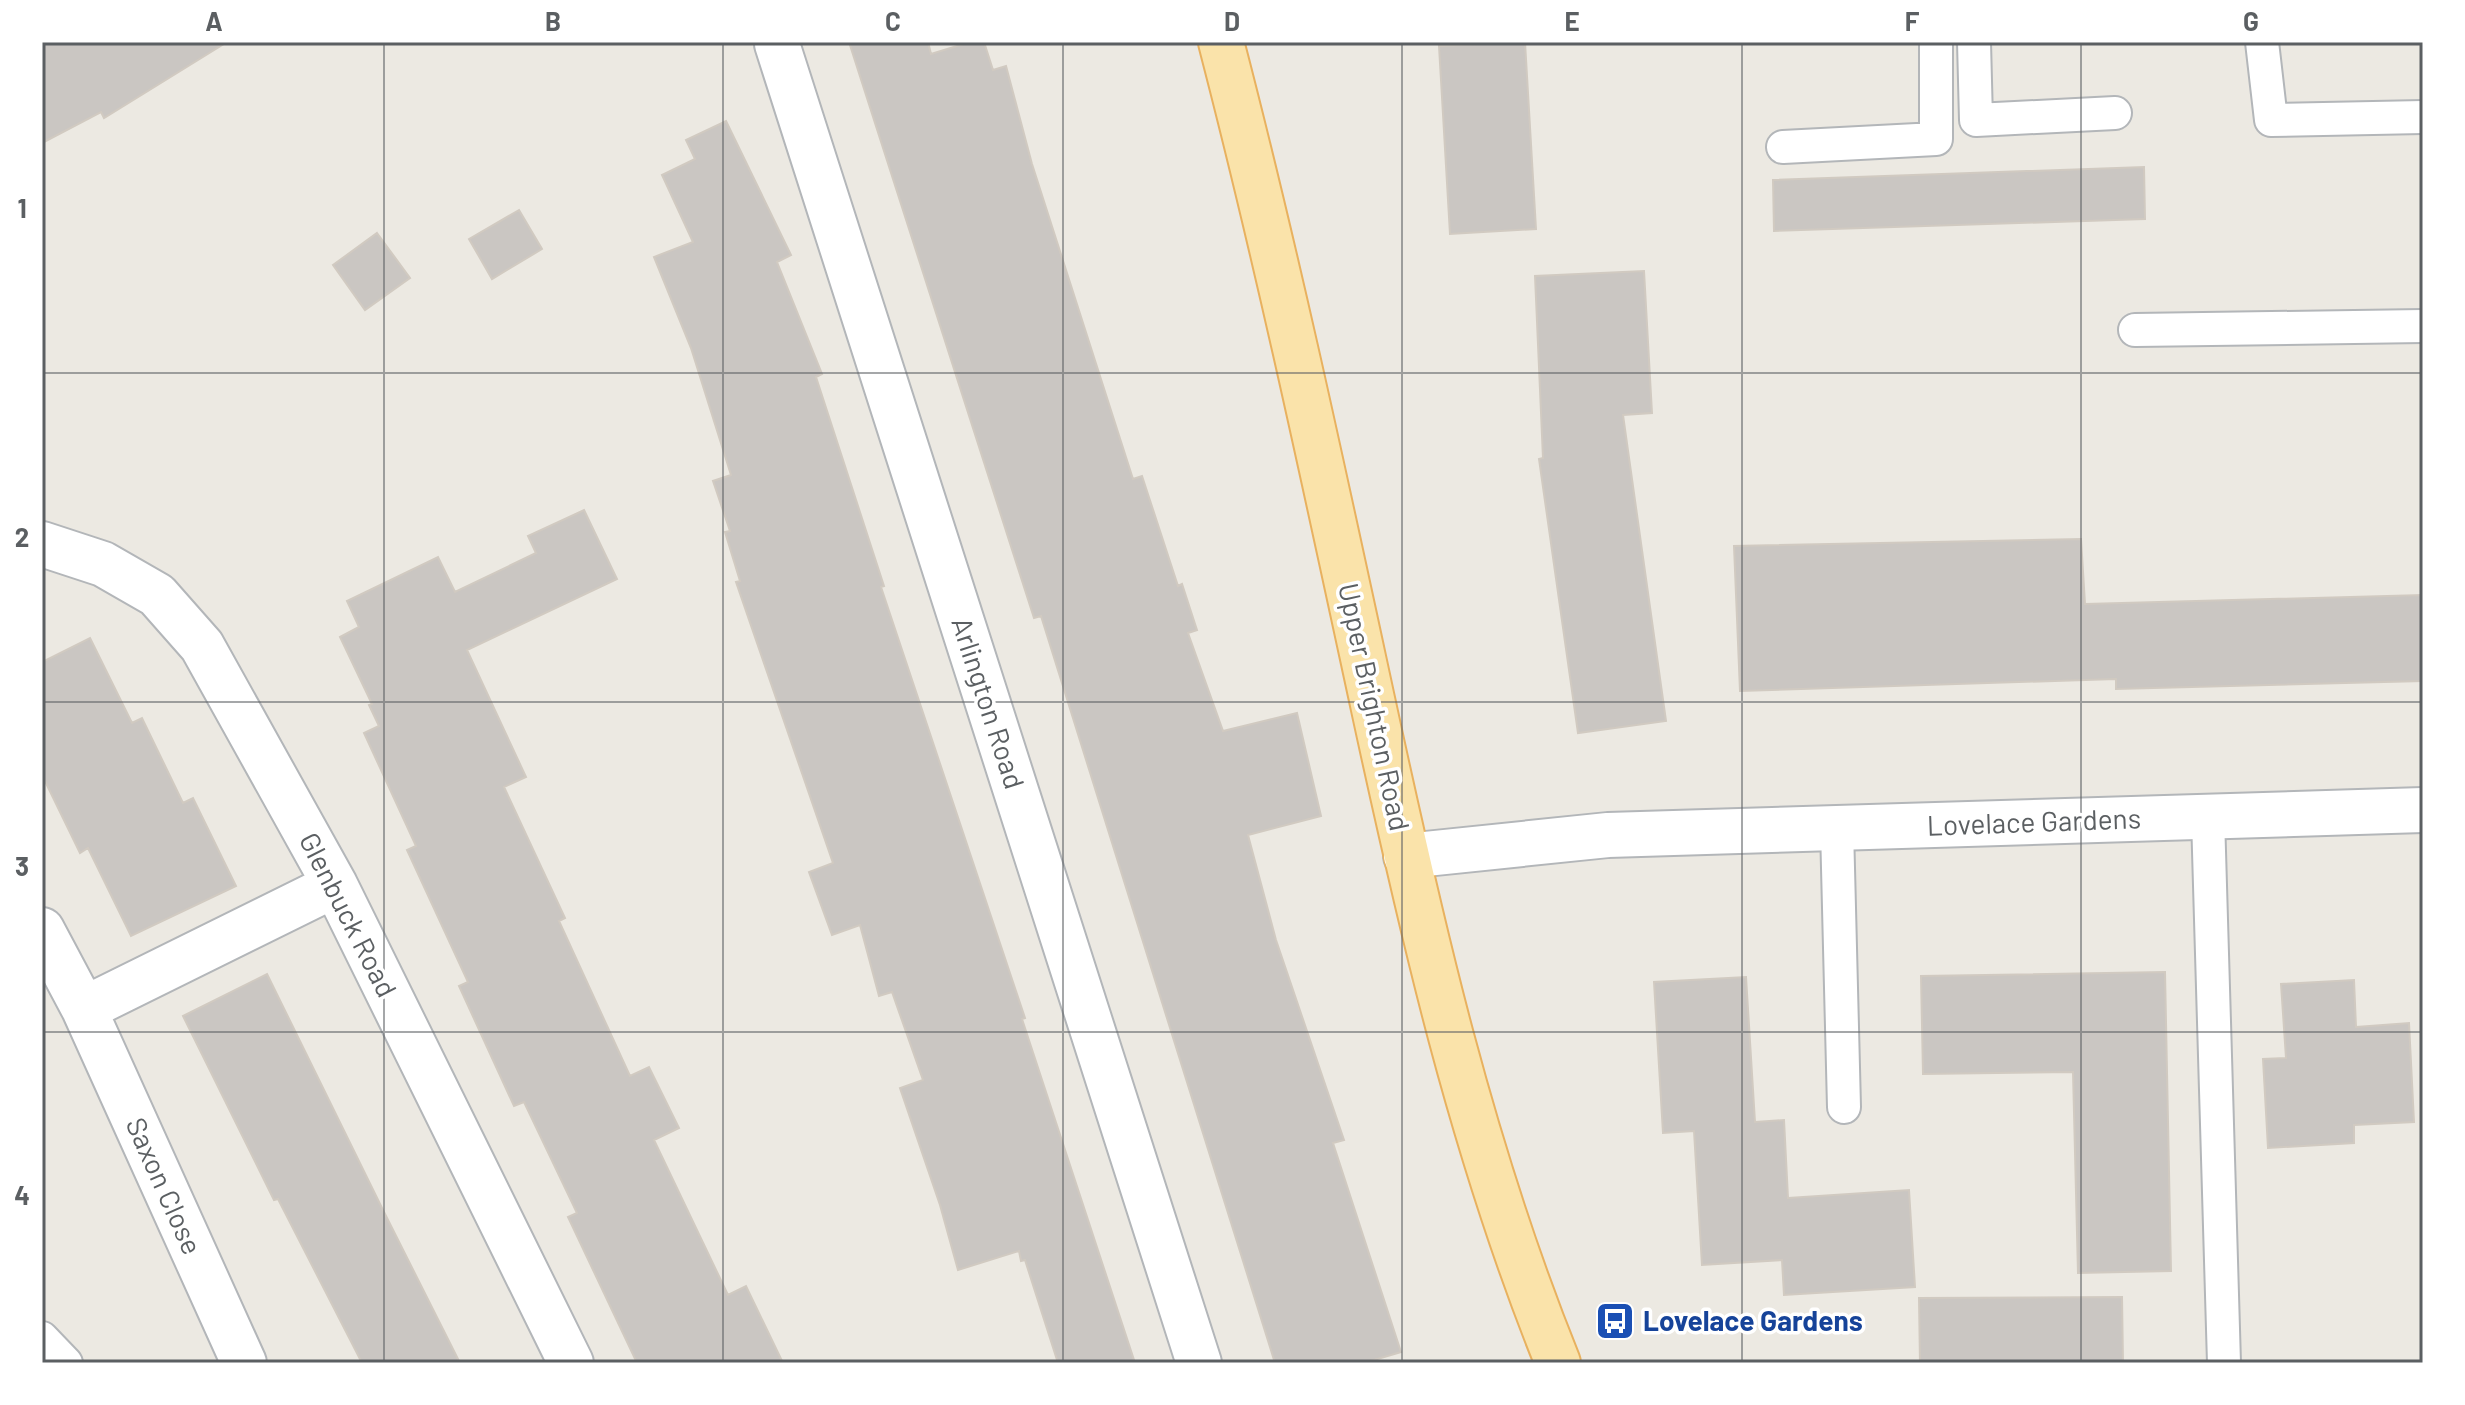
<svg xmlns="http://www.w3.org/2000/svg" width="2465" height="1405" viewBox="0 0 2465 1405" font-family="Barlow,sans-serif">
  <rect width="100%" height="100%" fill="#ece9e2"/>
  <path fill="#cac6c2" stroke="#d1cac1" stroke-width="2" d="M 42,42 L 227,42 L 104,118 L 101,112 L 42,143 Z
    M 849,42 L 928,42 L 931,54 L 970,42 L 984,42 L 993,70 L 1006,66 L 1032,164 L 1133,479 L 1142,476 L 1178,586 L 1182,584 L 1197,630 L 1188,633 L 1223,731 L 1297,713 L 1321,816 L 1248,835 L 1276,940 L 1344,1140 L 1333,1143 L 1401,1352 L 1364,1363 L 1275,1363 L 1041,616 L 1034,618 Z
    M 1525,42 L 1536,229 L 1450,234 L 1439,46 Z
    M 726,121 L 791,255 L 777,262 L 822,374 L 816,377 L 884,586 L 881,587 L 1025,1018 L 1022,1019 L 1135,1363 L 1058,1363 L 1025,1260 L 1021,1261 L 1019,1251 L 958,1270 L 940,1205 L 900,1088 L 923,1080 L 892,992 L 879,996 L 860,925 L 832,935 L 809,872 L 833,863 L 736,582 L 740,581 L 725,532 L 730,531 L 713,481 L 731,475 L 691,348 L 654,257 L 693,242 L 662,175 L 695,159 L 686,140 Z
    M 2144,167 L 2145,219 L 1774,231 L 1773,180 Z
    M 519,210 L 542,249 L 492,279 L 469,239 Z
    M 377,233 L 410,278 L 365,310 L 333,265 Z
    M 1644,271 L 1652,413 L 1623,415 L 1666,721 L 1578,733 L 1539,459 L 1543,458 L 1535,276 Z
    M 584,510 L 617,579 L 467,650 L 526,777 L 504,787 L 565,918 L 559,921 L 630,1076 L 649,1067 L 679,1128 L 654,1140 L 728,1295 L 746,1286 L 783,1363 L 637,1363 L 568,1217 L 577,1213 L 524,1102 L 514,1106 L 459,986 L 468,982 L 407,850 L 416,846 L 364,733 L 379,726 L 369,705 L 372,704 L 340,637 L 359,627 L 347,601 L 438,557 L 455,592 L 536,553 L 528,536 Z
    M 2081,539 L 2085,604 L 2423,595 L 2423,681 L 2116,689 L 2116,679 L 1740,691 L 1734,546 Z
    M 90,638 L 132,723 L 142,718 L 183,803 L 193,798 L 236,886 L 131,936 L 88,848 L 80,853 L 42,775 L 42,662 Z
    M 2165,972 L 2171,1271 L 2078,1273 L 2073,1072 L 1923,1074 L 1921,976 Z
    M 267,974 L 383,1210 L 460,1363 L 362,1363 L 278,1199 L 274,1200 L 183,1016 Z
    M 1746,977 L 1755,1122 L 1784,1120 L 1788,1198 L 1909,1190 L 1915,1287 L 1784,1295 L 1782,1260 L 1702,1265 L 1694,1131 L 1663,1133 L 1654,982 Z
    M 2354,980 L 2356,1027 L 2409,1023 L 2414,1122 L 2354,1125 L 2354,1143 L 2268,1148 L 2263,1059 L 2286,1058 L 2281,984 Z
    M 2122,1297 L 2123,1363 L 1920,1363 L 1919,1298 Z"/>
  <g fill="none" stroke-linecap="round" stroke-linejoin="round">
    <g stroke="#b3b6b9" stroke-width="36">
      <path id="lane" d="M 1974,42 L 1976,120 L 2115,113
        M 2262,42 L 2271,120 L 2423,117
        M 1783,147 L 1936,139 L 1936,42
        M 2135,330 L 2423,326
        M 2208,817 L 2224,1363
        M 1837,828 L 1844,1107
        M 42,1338 L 66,1363"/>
    </g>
    <g stroke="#b3b6b9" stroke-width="48">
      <path id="street" d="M 777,44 L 1199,1363
        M 42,544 L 103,564 L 157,595 L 202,646 L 335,885 L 571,1363
        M 1406,856 L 1608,835 L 2423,810
        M 42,930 L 84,1009
        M 244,1363 L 84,1009 L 335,885"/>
    </g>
    <g stroke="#e8b15f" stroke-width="48">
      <path id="primary" d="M 1221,42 C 1278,261 1325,482 1373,704 C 1421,926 1472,1151 1558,1363"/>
    </g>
    <use href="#lane" stroke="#fff" stroke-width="32"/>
    <use href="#street" stroke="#fff" stroke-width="44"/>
    <use href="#primary" stroke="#fae3aa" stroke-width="44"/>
  </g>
  <path fill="none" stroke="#5b5f62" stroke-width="2" stroke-opacity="0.55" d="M 384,42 L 384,1363M 723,42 L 723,1363M 1063,42 L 1063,1363M 1402,42 L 1402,1363M 1742,42 L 1742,1363M 2081,42 L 2081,1363M 42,373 L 2423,373M 42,702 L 2423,702M 42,1032 L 2423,1032"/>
  <defs>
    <g id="bus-square" transform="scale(2)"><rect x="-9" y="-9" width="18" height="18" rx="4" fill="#1a4fb4" stroke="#fff"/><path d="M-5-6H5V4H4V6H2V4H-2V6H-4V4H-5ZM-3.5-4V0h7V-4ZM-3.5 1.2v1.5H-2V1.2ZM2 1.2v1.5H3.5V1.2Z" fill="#fff"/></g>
  </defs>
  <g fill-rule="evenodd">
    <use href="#bus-square" x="1615" y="1321"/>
  </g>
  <g text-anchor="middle" stroke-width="7" stroke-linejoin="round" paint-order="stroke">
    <g font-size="28" fill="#5b5f62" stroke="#fff">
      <text transform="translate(988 703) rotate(72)" y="10">Arlington Road</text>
      <text transform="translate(1374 707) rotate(78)" y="10">Upper Brighton Road</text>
      <text transform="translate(2034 822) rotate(-2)" y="10">Lovelace Gardens</text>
      <text transform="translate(348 915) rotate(63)" y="10">Glenbuck Road</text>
      <text transform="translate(164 1186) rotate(66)" y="10">Saxon Close</text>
    </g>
    <g font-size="28" font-weight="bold" fill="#164399" stroke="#fff" text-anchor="start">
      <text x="1643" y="1331">Lovelace Gardens</text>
    </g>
  </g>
  <rect width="2465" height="1405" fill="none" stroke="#ffffff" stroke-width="88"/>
  <rect x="44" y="44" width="2377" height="1317" fill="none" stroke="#5b5f62" stroke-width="3"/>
  <g font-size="26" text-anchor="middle" font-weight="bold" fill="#5b5f62">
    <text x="214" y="31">A</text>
    <text x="553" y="31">B</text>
    <text x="893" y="31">C</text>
    <text x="1232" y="31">D</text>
    <text x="1572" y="31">E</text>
    <text x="1912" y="31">F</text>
    <text x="2251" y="31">G</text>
    <text x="22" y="218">1</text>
    <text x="22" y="547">2</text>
    <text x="22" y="876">3</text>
    <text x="22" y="1205">4</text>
  </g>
</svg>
